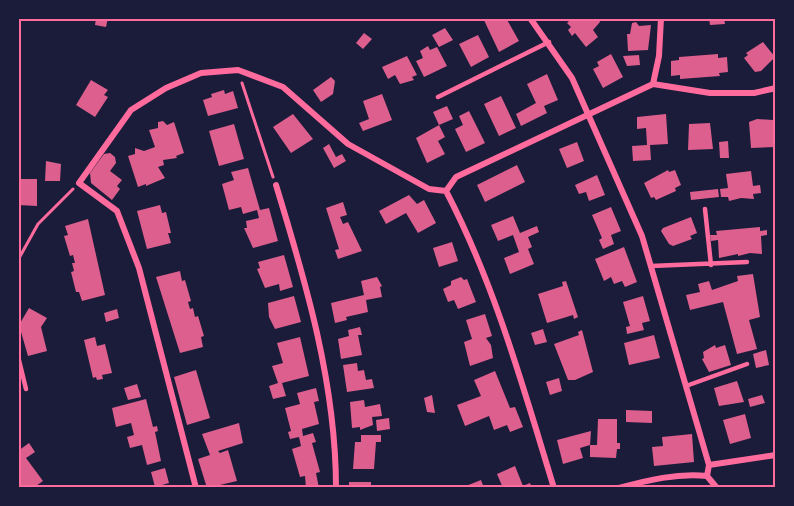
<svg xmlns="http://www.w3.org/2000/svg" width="794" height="506" viewBox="0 0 794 506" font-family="'Noto Serif',serif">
  <rect width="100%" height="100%" fill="#1b1b3a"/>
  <path fill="#dd5f8e" d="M 96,18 L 108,18 L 106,27 L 95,25 Z
    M 483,18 L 506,18 L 519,41 L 499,52 Z
    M 568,18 L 599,18 L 600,22 L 593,30 L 598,37 L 586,47 L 575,33 L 572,36 L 568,30 L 571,27 L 567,23 L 570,20 Z
    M 709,18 L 724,18 L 725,24 L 710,25 Z
    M 636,22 L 639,26 L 651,25 L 648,50 L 628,51 L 627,34 L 630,34 L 632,23 Z
    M 445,28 L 453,40 L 439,47 L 432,35 Z
    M 364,33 L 372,39 L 363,49 L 356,43 Z
    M 478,35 L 489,57 L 471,67 L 459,44 Z
    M 763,42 L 775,57 L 761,71 L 755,72 L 744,58 L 748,55 L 746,53 Z
    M 428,46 L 430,50 L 437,47 L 447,66 L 424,77 L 416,61 L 423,58 L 420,51 Z
    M 611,54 L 623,77 L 603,88 L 593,69 L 599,66 L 597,62 Z
    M 718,54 L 718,58 L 727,57 L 728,72 L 719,73 L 720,76 L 680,79 L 680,75 L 671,76 L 671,61 L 679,60 L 679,57 Z
    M 639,55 L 640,65 L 627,66 L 623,56 Z
    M 407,56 L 417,75 L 412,77 L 414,80 L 400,84 L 395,75 L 388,79 L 382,67 Z
    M 547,74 L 558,100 L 544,106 L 547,113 L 521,126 L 516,114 L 536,103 L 527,84 Z
    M 331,77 L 335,81 L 333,94 L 321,102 L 313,90 Z
    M 91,80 L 108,90 L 104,95 L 108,97 L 95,117 L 76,105 Z
    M 224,90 L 225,94 L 233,91 L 238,108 L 208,116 L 203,100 L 212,97 L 211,94 Z
    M 382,94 L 392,120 L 363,131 L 359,123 L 369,119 L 363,101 Z
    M 501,96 L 516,128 L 499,136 L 484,104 Z
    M 447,106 L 453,119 L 439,125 L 433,112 Z
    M 469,111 L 485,143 L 466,152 L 455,129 L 463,125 L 459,116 Z
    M 293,114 L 313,139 L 291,153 L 273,127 Z
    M 666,114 L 668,144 L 650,145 L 651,160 L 633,161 L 632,146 L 647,145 L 646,128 L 637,129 L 637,117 Z
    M 757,119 L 773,120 L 775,147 L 751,148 L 749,122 Z
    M 163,121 L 167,125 L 174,122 L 184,153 L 176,156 L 177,158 L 163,160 L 164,165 L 158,167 L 165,178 L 146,186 L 146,184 L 138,187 L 128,156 L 135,154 L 135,148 L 144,151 L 155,147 L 149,130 L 158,128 L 158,122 Z
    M 710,123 L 713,149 L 688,150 L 689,124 Z
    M 234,124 L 244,159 L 219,166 L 209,131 Z
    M 439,125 L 445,137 L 438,141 L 445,154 L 427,163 L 416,138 Z
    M 728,141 L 729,158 L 720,158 L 719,142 Z
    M 577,142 L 584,161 L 567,168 L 559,149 Z
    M 329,144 L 336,157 L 342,154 L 346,161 L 334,168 L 323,148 Z
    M 110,153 L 115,157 L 116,163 L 110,171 L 122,180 L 117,186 L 120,189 L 112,200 L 91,183 L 90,173 L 104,154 Z
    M 46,161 L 61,164 L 60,181 L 45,181 Z
    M 517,165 L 525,182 L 485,202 L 477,185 Z
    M 248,168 L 260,210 L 269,208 L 278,241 L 253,248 L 244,228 L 247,228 L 246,221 L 259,218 L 257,210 L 243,214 L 241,207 L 229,210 L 222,184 L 234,180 L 231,172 Z
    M 668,170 L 669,172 L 675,170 L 681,185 L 675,188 L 676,191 L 656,200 L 654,197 L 651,198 L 644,183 Z
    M 751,171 L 753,186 L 760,185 L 761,193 L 753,194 L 754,199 L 741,198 L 729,201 L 728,197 L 721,197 L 720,189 L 728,188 L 726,174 Z
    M 18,175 L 21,175 L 20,179 L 37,179 L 37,206 L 18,205 Z
    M 597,175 L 605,195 L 589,201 L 586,192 L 579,194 L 575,185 Z
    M 718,189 L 719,197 L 691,200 L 690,192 Z
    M 409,195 L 417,204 L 424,200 L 436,223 L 418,233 L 406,213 L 386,224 L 379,211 Z
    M 343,202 L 347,215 L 340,217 L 343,224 L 348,222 L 362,251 L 338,259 L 335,250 L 339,249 L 326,208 Z
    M 160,205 L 162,213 L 166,212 L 171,233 L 168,233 L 171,243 L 147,249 L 137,211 Z
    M 611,207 L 621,231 L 611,235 L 614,244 L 603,249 L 599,240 L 602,238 L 592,215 Z
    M 513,216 L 520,233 L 537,226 L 539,232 L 528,237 L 532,247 L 528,249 L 534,264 L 510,274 L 504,258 L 519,252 L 513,235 L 498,241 L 491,225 Z
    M 691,217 L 697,233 L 690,236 L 692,239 L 673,246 L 669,244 L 661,231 L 663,228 Z
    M 88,219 L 105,295 L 82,301 L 79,292 L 76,292 L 71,272 L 74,271 L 72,263 L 75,263 L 73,255 L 70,256 L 64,236 L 68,235 L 65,226 Z
    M 760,227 L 760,231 L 767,230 L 767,235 L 761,236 L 762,254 L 750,253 L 738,256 L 738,254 L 719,258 L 718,240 L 711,241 L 710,235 L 717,235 L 716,231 Z
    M 452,242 L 458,261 L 439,267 L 433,248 Z
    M 624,247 L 637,282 L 625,287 L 622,281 L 614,284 L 611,277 L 604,281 L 595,259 Z
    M 284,255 L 293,287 L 280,291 L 279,284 L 265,288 L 257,269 L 260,268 L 258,262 Z
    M 180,271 L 182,281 L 185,280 L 191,301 L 188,302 L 190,309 L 193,308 L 195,317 L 198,316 L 204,336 L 201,337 L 203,347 L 180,353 L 156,277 Z
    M 753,274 L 760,317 L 749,320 L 757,349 L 737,354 L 723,302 L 690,310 L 686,295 L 700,292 L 698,284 L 709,281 L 712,290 L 738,281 L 737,276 Z
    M 377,277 L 382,286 L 380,287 L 382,297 L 366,300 L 368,312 L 346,317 L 347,320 L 335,323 L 331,303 L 364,295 L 361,281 Z
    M 461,277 L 464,280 L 467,279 L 476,302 L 458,309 L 454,300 L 448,302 L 443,289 L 451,285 L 451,281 Z
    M 566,281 L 578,317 L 574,319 L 573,315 L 547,323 L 538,294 L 563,286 L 562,282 Z
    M 294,296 L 301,322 L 275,329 L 269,317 L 268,303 Z
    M 643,296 L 650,321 L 642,323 L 644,330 L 627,334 L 626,327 L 630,326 L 623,302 Z
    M 29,308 L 47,318 L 41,327 L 47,351 L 28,356 L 19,325 Z
    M 117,309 L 119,318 L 106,322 L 104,313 Z
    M 485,314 L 492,336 L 486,338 L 491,345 L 493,358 L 470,366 L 464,342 L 472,339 L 466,320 Z
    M 360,327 L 362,335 L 358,335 L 362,355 L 341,359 L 338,339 L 349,336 L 348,330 Z
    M 543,329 L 547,342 L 535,345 L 531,333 Z
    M 582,330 L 593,372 L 575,380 L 568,380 L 554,344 L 579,335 L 578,332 Z
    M 654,335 L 660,358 L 629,365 L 624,343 Z
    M 95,337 L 97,346 L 105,344 L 112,373 L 102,375 L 103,379 L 97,380 L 96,377 L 93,378 L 84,340 Z
    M 300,337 L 309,376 L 282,383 L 286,396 L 273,399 L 269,386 L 278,383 L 272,366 L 283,363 L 277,343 Z
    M 715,345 L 716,348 L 725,345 L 731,365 L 709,372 L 702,359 L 704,358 L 703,352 Z
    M 766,350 L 769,365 L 756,368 L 753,354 Z
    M 357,363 L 358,371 L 364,370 L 366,380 L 372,379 L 374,388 L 347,392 L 343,365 Z
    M 196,370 L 210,418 L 187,425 L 174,377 Z
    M 495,371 L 510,408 L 515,407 L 523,427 L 510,432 L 507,425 L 494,430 L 489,416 L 465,426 L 457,405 L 481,396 L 474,380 Z
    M 559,378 L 562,391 L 550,395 L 546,382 Z
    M 737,381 L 744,402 L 719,406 L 714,388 Z
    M 137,384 L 141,397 L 128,400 L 124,388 Z
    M 316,388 L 319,401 L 314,402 L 319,424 L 302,429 L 303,436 L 313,433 L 316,442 L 312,443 L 320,472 L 316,473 L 319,488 L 306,488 L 305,476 L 300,477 L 292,449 L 301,446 L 299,437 L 290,439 L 288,432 L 291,431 L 285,408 L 300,404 L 297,393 Z
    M 432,395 L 435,413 L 427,412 L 424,398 Z
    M 762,395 L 765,403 L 750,407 L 748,399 Z
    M 146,399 L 153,427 L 157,426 L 158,431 L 155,432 L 161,461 L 147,465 L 142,445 L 130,448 L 127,437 L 134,435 L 131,423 L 116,427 L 112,408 Z
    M 364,400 L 365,407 L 380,404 L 382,416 L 372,417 L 373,425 L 360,430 L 360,427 L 352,428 L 350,402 Z
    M 626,410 L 652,411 L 652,423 L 626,422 Z
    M 745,414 L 751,438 L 730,444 L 723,420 Z
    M 389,418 L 390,429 L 377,431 L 376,420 Z
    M 598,419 L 617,419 L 617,443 L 620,443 L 620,449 L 617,449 L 616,458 L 590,457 L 590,445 L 597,445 Z
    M 239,423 L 243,443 L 218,451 L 220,453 L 228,450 L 237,481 L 207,488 L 198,459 L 210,455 L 202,434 Z
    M 591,431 L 590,445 L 580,448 L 583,458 L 563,464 L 557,440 Z
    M 692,434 L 694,462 L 654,466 L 652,447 L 663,446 L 662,437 Z
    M 361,435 L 381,435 L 381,442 L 376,442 L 374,469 L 353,469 L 355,442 L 361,442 Z
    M 29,443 L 35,452 L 26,458 L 43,481 L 33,488 L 18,488 L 18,451 Z
    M 515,466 L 523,486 L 530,483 L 532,488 L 503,488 L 497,474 Z
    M 165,468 L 169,483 L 155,487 L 151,472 Z
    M 481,480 L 484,488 L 461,488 Z
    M 349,482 L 371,482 L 371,488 L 349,488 Z"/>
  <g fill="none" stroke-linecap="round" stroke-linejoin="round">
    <path stroke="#ff6b9d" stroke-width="3" d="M 242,83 L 273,177
      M 18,260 L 38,224 L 73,189"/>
    <path stroke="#ff6b9d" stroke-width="4.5" d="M 438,97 L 549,42
      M 705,209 L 711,265
      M 651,266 L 747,262
      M 18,356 L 26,389
      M 686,386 L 747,364"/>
    <path stroke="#ff6b9d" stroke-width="6" d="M 530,18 L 572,78 L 642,236 L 709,465 L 707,476
      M 653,84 L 659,56 L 661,18
      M 276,185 C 306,283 336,384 336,488
      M 709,465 L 776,455
      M 196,488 L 139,268 L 117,211 L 79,183 L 131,110 L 166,88 L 201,73 L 238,70 L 283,87 L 348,144 L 429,189 L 446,191
      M 554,488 C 523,387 495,285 446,191 L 456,177 L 653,84 L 710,93 L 754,93 L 776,88
      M 619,488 C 648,480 677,473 707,476 L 717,488"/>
  </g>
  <rect width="794" height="506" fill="none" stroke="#1b1b3a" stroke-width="39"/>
  <rect x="20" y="20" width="754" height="466" fill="none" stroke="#ff6b9d" stroke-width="2"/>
</svg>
